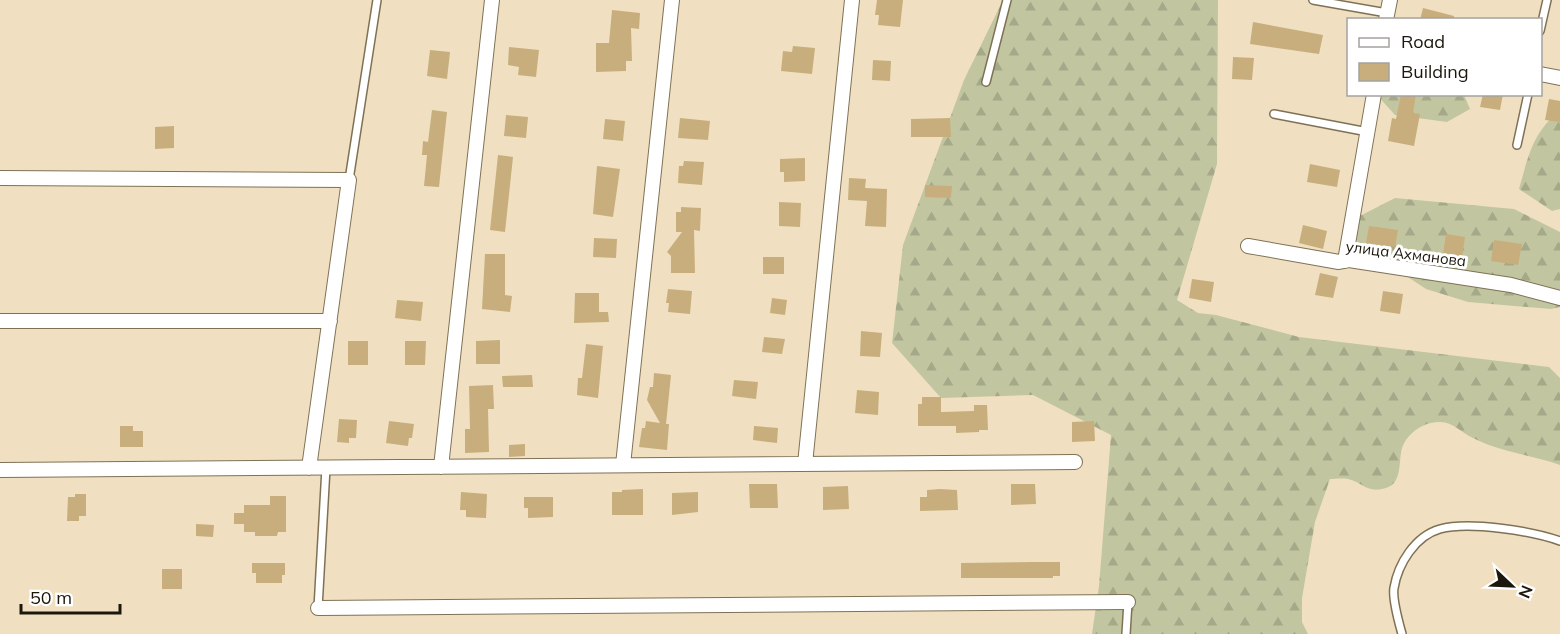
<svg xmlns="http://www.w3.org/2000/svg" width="1560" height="634" viewBox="0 0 1560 634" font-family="Mulish,sans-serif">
  <defs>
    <pattern id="forest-firs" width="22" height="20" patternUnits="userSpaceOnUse" patternTransform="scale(1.5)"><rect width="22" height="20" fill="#c2c6a0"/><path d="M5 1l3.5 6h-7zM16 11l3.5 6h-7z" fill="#a6a989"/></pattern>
  </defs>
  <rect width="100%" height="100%" fill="#f0e0c1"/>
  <path fill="url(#forest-firs)" d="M 1003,0 L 1218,0 L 1217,164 L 1177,300 L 1198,313 L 1216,315 L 1299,337 L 1549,367 L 1560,378 L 1560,465 C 1531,455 1500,452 1473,438 C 1462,433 1453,422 1440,422 C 1423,421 1403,436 1401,453 C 1399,465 1401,484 1386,488 C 1366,494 1363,482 1348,479 C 1343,478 1335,479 1330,479 L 1315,522 L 1302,598 L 1302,622 L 1308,634 L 1092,634 L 1099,586 L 1111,435 L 1033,395 L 941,398 L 892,343 L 903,245 L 964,80 Z
    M 1377,95 L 1464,95 L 1470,109 L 1447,122 L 1395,115 Z
    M 1560,110 L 1560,209 L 1552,211 L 1519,189 C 1529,154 1532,134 1560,110 Z
    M 1395,198 L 1514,209 L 1560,232 L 1560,307 L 1551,309 L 1468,302 L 1426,289 L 1359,245 L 1348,222 Z"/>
  <path fill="#c7ae7c" d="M 877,0 L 903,0 L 900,27 L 878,25 L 879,15 L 875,15 Z
    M 1423,8 L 1454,16 L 1454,20 L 1420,20 Z
    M 612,10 L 640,13 L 639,29 L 631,28 L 632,61 L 626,61 L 626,71 L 596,72 L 596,43 L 609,43 Z
    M 1253,22 L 1323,35 L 1319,54 L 1250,44 Z
    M 793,46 L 815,48 L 812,74 L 781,71 L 783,51 L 792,52 Z
    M 509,47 L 539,50 L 536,77 L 518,75 L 519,67 L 508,65 Z
    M 430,50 L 450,52 L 447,79 L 427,76 Z
    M 1233,57 L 1254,58 L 1252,80 L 1232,79 Z
    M 873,60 L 891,61 L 890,81 L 872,80 Z
    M 1401,94 L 1416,94 L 1413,113 L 1420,114 L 1414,146 L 1388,141 L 1392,118 L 1396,119 Z
    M 1483,94 L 1503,94 L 1500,110 L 1480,107 Z
    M 1549,99 L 1560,101 L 1560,122 L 1545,120 Z
    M 432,110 L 447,112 L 439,187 L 424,186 L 427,155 L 422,155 L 423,141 L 428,142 Z
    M 506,115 L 528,117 L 526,138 L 504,136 Z
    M 680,118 L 710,121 L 708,140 L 678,138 Z
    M 950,118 L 951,137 L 911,137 L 911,119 Z
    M 605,119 L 625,121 L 623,141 L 603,139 Z
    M 174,126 L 174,148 L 155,149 L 155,127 Z
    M 498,155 L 513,157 L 505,232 L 490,230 Z
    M 805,158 L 805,181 L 784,182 L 784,172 L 780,172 L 780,159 Z
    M 684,161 L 704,162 L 702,185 L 678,183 L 679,166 L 683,166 Z
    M 1310,164 L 1340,170 L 1337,187 L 1307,182 Z
    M 597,166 L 620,169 L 613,217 L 593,214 Z
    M 849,178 L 866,179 L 865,188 L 887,189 L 886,227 L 865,226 L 867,201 L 848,200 Z
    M 925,185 L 952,186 L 951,198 L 925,197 Z
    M 779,202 L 801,203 L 800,227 L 779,226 Z
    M 681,207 L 701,208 L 700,231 L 694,230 L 695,273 L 671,273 L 671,256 L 667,252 L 682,232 L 676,232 L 676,212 L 681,212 Z
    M 1303,225 L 1327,231 L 1323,249 L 1299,243 Z
    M 1369,226 L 1398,230 L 1395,247 L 1366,243 Z
    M 1446,234 L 1465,237 L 1462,257 L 1443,254 Z
    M 594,238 L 617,239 L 616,258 L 593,257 Z
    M 1494,240 L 1522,244 L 1518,265 L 1491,261 Z
    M 485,254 L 505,254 L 505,295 L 512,296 L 510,312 L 482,309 Z
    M 763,257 L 784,257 L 784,274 L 763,274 Z
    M 1320,273 L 1338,277 L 1333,298 L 1315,295 Z
    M 1192,279 L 1214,282 L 1211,302 L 1189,298 Z
    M 668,289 L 692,291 L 690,314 L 668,312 L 669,303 L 666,303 Z
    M 1383,291 L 1403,294 L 1400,314 L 1380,311 Z
    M 575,293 L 599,293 L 599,312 L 608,312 L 609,322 L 574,323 Z
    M 772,298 L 787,300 L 785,315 L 770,313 Z
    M 397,300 L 423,302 L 421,321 L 395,318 Z
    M 861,331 L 882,333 L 880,357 L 860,356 Z
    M 764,337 L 785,339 L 782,354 L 762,352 Z
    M 500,340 L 500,364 L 476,364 L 476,341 Z
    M 348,341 L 368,341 L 368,365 L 348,365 Z
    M 405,341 L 426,341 L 425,365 L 405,365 Z
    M 586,344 L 603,346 L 598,398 L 577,395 L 578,378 L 582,378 Z
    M 654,373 L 671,375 L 666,424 L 669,424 L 667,450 L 639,447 L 642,428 L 645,428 L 646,421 L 660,423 L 647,400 L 650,387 L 653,387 Z
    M 532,375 L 533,387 L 503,387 L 502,376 Z
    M 734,380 L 758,382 L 756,399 L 732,396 Z
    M 493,385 L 494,409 L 488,409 L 489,452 L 465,453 L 465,429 L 470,429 L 469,386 Z
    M 857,390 L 879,392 L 878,415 L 855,413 Z
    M 922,397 L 941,397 L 941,412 L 974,411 L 974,405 L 987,405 L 988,430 L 979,430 L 979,432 L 956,433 L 956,426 L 918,426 L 918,404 L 922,404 Z
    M 339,419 L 357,420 L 356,438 L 349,438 L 349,443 L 337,442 Z
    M 389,421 L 414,424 L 412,438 L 409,438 L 408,446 L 386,443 Z
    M 1094,421 L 1095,441 L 1072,442 L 1072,422 Z
    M 120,426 L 133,426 L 133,431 L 143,431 L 143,447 L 120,447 Z
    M 754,426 L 778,428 L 777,443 L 753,440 Z
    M 525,444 L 525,456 L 509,457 L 509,445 Z
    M 749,484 L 777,484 L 778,508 L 750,508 Z
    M 1011,484 L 1035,484 L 1036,504 L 1011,505 Z
    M 848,486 L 849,509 L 823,510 L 823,487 Z
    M 643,489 L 643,515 L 612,515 L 612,492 L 622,492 L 622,490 Z
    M 940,489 L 957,490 L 958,510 L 920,511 L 920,497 L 927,497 L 927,490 Z
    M 461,492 L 487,494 L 486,518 L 466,517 L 466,510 L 460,510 Z
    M 698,492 L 698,512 L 672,515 L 672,493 Z
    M 75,494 L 86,494 L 86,516 L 79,516 L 79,521 L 67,521 L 68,497 L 75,497 Z
    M 270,496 L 286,496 L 286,532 L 278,532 L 277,536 L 255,536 L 255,532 L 244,532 L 244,524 L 234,524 L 234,513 L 244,513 L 244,505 L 270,505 Z
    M 524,497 L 553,497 L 553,517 L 528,518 L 528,508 L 524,508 Z
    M 196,524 L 214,525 L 213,537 L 196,536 Z
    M 1033,562 L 1060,562 L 1060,576 L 1053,576 L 1053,578 L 961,578 L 961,563 Z
    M 252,563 L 285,563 L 285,575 L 282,575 L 282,583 L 256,583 L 256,573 L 252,573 Z
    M 162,569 L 182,569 L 182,589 L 162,589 Z"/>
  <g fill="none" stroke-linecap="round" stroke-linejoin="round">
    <g stroke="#7f7155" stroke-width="10">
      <path id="lane" d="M 1313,0 L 1387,13
        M 1540,31 L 1547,0
        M 986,82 L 1007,0
        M 1274,114 L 1368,132
        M 1517,145 L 1528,94
        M 349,180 L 377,0
        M 318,608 L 326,468
        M 1126,634 L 1128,602
        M 1402,634 C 1399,623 1392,599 1394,588 C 1398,564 1415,536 1440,529 C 1469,521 1532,531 1560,541"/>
    </g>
    <g stroke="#7f7155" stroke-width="16">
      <path id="street" d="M 1386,20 L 1390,0
        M 1540,74 L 1560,78
        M 0,178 L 349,180 L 309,468
        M 1248,246 L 1339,262 L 1349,260 L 1511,285 L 1560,298
        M 1345,261 L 1374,94
        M 0,321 L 330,321
        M 805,464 L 852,0
        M 623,465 L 672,0
        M 441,467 L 492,0
        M 0,470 L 1075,462
        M 318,608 L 1128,602"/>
    </g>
    <use href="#lane" stroke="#fff" stroke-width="7"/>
    <use href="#street" stroke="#fff" stroke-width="14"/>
  </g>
  <g text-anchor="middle" stroke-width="6" stroke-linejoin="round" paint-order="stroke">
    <g font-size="15" fill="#1c170c" stroke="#fff">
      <text transform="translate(1406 254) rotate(7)" y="5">улица Ахманова</text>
    </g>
  </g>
  <rect x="1347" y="18" width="195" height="78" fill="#ffffff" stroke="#a4a29e" stroke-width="1.5"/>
  <rect x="1359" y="38" width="30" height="9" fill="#ffffff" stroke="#a4a29e" stroke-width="1.5"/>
  <text x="1401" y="48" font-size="18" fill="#1c170c">Road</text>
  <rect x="1359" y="63" width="30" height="18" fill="#c7ae7c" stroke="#a4a29e" stroke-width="1.5"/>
  <text x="1401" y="78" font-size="18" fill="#1c170c">Building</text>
  <g transform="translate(1512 586) rotate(113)" stroke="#ffffff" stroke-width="4.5" paint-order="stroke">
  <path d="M0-4.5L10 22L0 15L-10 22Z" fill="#1c170c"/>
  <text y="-9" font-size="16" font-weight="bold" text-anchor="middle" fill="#1c170c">N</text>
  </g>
  <path d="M21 604v9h99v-9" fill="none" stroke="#1c170c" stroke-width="3"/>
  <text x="30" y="604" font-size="18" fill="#1c170c" stroke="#ffffff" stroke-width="4.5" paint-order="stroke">50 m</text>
</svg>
